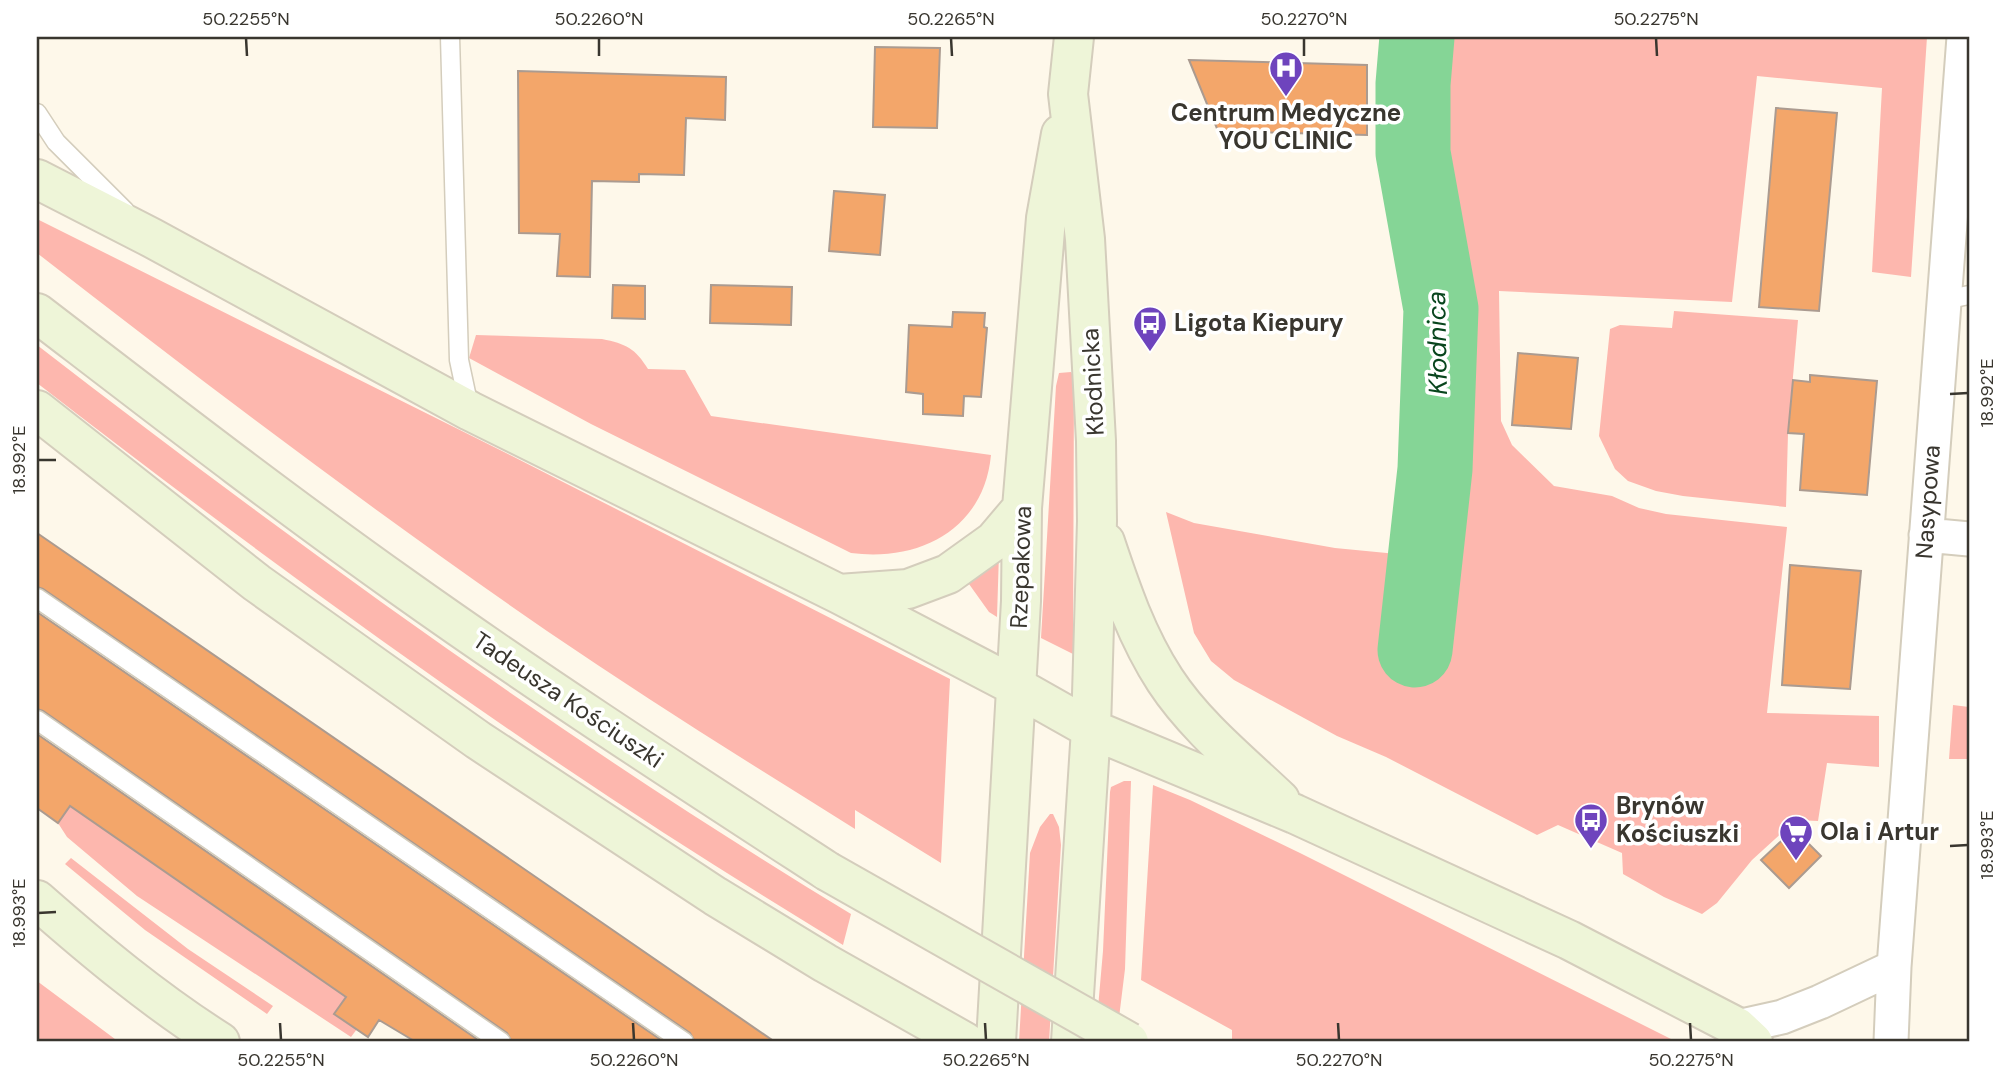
<svg xmlns="http://www.w3.org/2000/svg" width="2006" height="1079" viewBox="0 0 2006 1079" font-family="'DM Sans',sans-serif">
  <rect width="100%" height="100%" fill="#fef8ea"/>
  <path fill="#fdb7ae" d="M 1406,37 L 1927,37 L 1911,277 L 1872,272 L 1882,88 L 1757,76 L 1732,302 L 1499,291 L 1501,421 L 1512,445 L 1554,486 L 1612,496 L 1639,508 L 1666,514 L 1787,527 L 1767,713 L 1879,716 L 1879,767 L 1827,763 L 1818,821 L 1796,820 L 1752,860 L 1717,903 L 1702,914 L 1664,897 L 1623,874 L 1622,853 L 1558,825 L 1537,835 L 1386,757 L 1337,736 L 1234,680 L 1211,661 L 1194,633 L 1166,512 L 1194,523 L 1335,548 L 1397,554 L 1418,286 L 1402,141 Z
    M 37,219 L 512,456 L 950,679 L 941,863 L 855,810 L 855,829 C 751,764 648,700 547,631 C 373,511 204,383 37,253 Z
    M 1674,311 L 1798,320 L 1788,433 L 1786,507 L 1683,496 L 1656,491 L 1628,481 L 1615,469 L 1599,436 L 1610,329 L 1620,325 L 1672,328 Z
    M 476,335 L 602,339 C 626,344 635,348 648,369 L 685,370 L 711,416 L 991,455 C 984,529 920,562 851,553 L 591,424 L 469,358 Z
    M 37,345 C 299,547 567,742 851,914 L 843,945 C 783,908 723,871 664,833 C 448,693 240,540 37,383 Z
    M 1071,372 L 1074,376 L 1073,654 L 1041,638 L 1056,386 L 1059,373 Z
    M 999,553 L 997,617 L 989,612 L 964,577 Z
    M 1953,705 L 1969,707 L 1969,759 L 1949,759 Z
    M 1124,781 L 1131,781 L 1125,969 L 1116,1042 L 1095,1042 L 1103,951 L 1110,792 L 1111,787 Z
    M 1153,785 L 1190,800 L 1300,853 L 1677,1042 L 1232,1042 L 1232,1030 L 1141,980 Z
    M 70,806 L 346,997 L 334,1014 L 357,1029 L 351,1037 L 137,896 L 67,837 L 58,823 Z
    M 1050,814 L 1053,814 L 1059,827 L 1061,845 L 1049,1042 L 1019,1042 L 1030,853 L 1040,827 Z
    M 71,858 L 188,949 L 273,1006 L 267,1014 L 145,930 L 65,864 Z
    M 37,981 L 119,1042 L 37,1042 Z"/>
  <g fill="none" stroke-linecap="round" stroke-linejoin="round">
    <path stroke="#85d596" stroke-width="75" d="M 1415,650 L 1435,469 L 1441,309 L 1413,153 L 1413,84 L 1417,37"/>
  </g>
  <path fill="#f3a66a" stroke="#ab9b90" stroke-width="2" d="M 875,47 L 940,48 L 937,128 L 873,127 Z
    M 1189,60 L 1367,65 L 1367,135 L 1218,131 Z
    M 518,71 L 726,77 L 725,120 L 686,118 L 684,175 L 639,174 L 639,182 L 592,181 L 590,277 L 557,276 L 560,234 L 519,233 Z
    M 1776,108 L 1837,113 L 1819,311 L 1759,307 Z
    M 834,191 L 885,195 L 880,255 L 829,251 Z
    M 613,285 L 645,286 L 645,319 L 612,318 Z
    M 711,285 L 792,287 L 791,325 L 710,323 Z
    M 953,312 L 985,313 L 984,327 L 987,328 L 981,397 L 964,396 L 963,416 L 923,414 L 923,394 L 906,392 L 909,325 L 952,327 Z
    M 1518,353 L 1578,358 L 1571,429 L 1512,425 Z
    M 1810,375 L 1877,381 L 1867,495 L 1800,490 L 1804,434 L 1788,433 L 1793,380 L 1810,382 Z
    M 37,533 L 775,1042 L 695,1042 L 690,1033 L 43,589 L 37,587 Z
    M 1790,565 L 1861,571 L 1850,689 L 1782,685 Z
    M 37,612 L 664,1042 L 512,1042 L 507,1033 L 43,711 L 37,709 Z
    M 37,734 L 481,1042 L 416,1042 L 379,1020 L 368,1037 L 334,1014 L 346,997 L 70,806 L 58,823 L 37,808 Z
    M 1794,829 L 1821,856 L 1789,888 L 1761,860 Z"/>
  <g fill="none" stroke-linecap="round" stroke-linejoin="round">
    <g stroke="#d4cdbc" stroke-width="21">
      <path id="lane" d="M 450,37 L 459,360 L 469,407
        M 37,113 L 56,142 L 125,211
        M 1944,300 L 1969,295
        M 37,598 L 684,1042
        M 37,720 L 501,1042"/>
    </g>
    <g stroke="#d4cdbc" stroke-width="37">
      <path id="street" d="M 1926,535 L 1969,539
        M 1737,1027 L 1782,1017 L 1820,1002 L 1894,967
        M 1891,1042 L 1894,967 L 1964,37"/>
    </g>
    <g stroke="#d4cdbc" stroke-width="42">
      <path id="secondary" d="M 37,179 L 152,238 L 470,411 L 839,594 L 1015,686 L 1091,729 L 1295,814 L 1569,940 L 1737,1027 L 1753,1042
        M 37,313 C 157,405 277,498 401,586 C 540,685 684,778 827,871
        M 37,410 L 257,583 L 478,740 L 715,896 L 825,963 L 965,1042
        M 1105,542 C 1121,590 1137,637 1165,680 C 1195,726 1241,763 1280,800
        M 839,594 L 908,589 L 948,574 L 994,541 L 1022,508
        M 37,900 C 95,951 154,1000 220,1042
        M 996,1042 L 1021,601 L 1022,508 L 1046,218 L 1061,134
        M 1071,1042 L 1091,729 L 1097,521 L 1096,441 L 1085,239 L 1068,94 L 1074,37"/>
    </g>
    <use href="#lane" stroke="#fff" stroke-width="18"/>
    <use href="#street" stroke="#fff" stroke-width="33"/>
    <use href="#secondary" stroke="#eef5d8" stroke-width="38"/>
    <g stroke="#d4cdbc" stroke-width="42" stroke-linecap="butt">
      <path id="secondary-bridge" d="M 827,871 L 1129,1042"/>
    </g>
    <use href="#secondary-bridge" stroke="#eef5d8" stroke-width="38"/>
  </g>
  <path fill="none" stroke="#39362f" stroke-width="2.5" d="M 246,38 L 247,56M 599,38 L 599,56M 951,38 L 952,56M 1304,38 L 1304,56M 1656,38 L 1657,56M 1950,394 L 1968,393M 38,460 L 56,460M 1950,846 L 1968,845M 38,913 L 56,912M 280,1023 L 281,1040M 633,1023 L 634,1040M 985,1023 L 986,1040M 1338,1023 L 1339,1040M 1690,1023 L 1691,1040"/>
  <defs>
    <g id="hospital-pin" transform="scale(1.75)"><path d="M0 17L-7.5 6A9.5 9.5 0 1 1 7.5 6Z" fill="#6e44bd" stroke="#fff"/><path d="M-5-5h3v3.5h4V-5h3V5h-3V1.5h-4V5h-3Z" fill="#fff"/></g>
    <g id="bus-pin" transform="scale(1.75)"><path d="M0 17L-7.5 6A9.5 9.5 0 1 1 7.5 6Z" fill="#6e44bd" stroke="#fff"/><path d="M-5-6H5V4H4V6H2V4H-2V6H-4V4H-5ZM-3.5-4V0h7V-4ZM-3.5 1.2v1.5H-2V1.2ZM2 1.2v1.5H3.5V1.2Z" fill="#fff"/></g>
    <g id="supermarket-pin" transform="scale(1.75)"><path d="M0 17L-7.5 6A9.5 9.5 0 1 1 7.5 6Z" fill="#6e44bd" stroke="#fff"/><path d="M-6-5.5h2.5l.6 2H6L4.5 2H-2.5L-4.4-4H-6ZM-1.5 3.2a1.3 1.3 0 1 0 .1 0ZM3 3.2a1.3 1.3 0 1 0 .1 0Z" fill="#fff"/></g>
  </defs>
  <g fill-rule="evenodd">
    <use href="#hospital-pin" x="1286" y="68"/>
    <use href="#bus-pin" x="1150" y="323"/>
    <use href="#bus-pin" x="1591" y="820"/>
    <use href="#supermarket-pin" x="1796" y="832"/>
  </g>
  <g text-anchor="middle" stroke-width="7" stroke-linejoin="round" paint-order="stroke">
    <g font-size="24" font-weight="bold" fill="#39362f" stroke="#fff" text-anchor="start">
      <text x="1286" y="121" text-anchor="middle">Centrum Medyczne<tspan x="1286" dy="28">YOU CLINIC</tspan></text>
      <text x="1174" y="331">Ligota Kiepury</text>
      <text x="1616" y="814">Brynów<tspan x="1616" dy="28">Kościuszki</tspan></text>
      <text x="1820" y="840">Ola i Artur</text>
    </g>
    <g font-size="24" fill="#39362f" stroke="#fff">
      <text transform="translate(1093 382) rotate(-93)" y="8">Kłodnicka</text>
      <text transform="translate(1928 502) rotate(-86)" y="8">Nasypowa</text>
      <text transform="translate(1021 567) rotate(-88)" y="8">Rzepakowa</text>
      <text transform="translate(568 700) rotate(34)" y="8">Tadeusza Kościuszki</text>
    </g>
    <g font-size="26" font-style="italic" fill="#08451d" stroke="#fff">
      <text transform="translate(1437 343) rotate(-91)" y="9">Kłodnica</text>
    </g>
  </g>
  <rect width="2006" height="1079" fill="none" stroke="#ffffff" stroke-width="77"/>
  <rect x="38" y="38" width="1930" height="1002" fill="none" stroke="#39362f" stroke-width="2.5"/>
  <g font-size="18" text-anchor="middle" fill="#39362f">
    <text x="246" y="25">50.2255°N</text>
    <text x="599" y="25">50.2260°N</text>
    <text x="951" y="25">50.2265°N</text>
    <text x="1304" y="25">50.2270°N</text>
    <text x="1656" y="25">50.2275°N</text>
    <text transform="translate(1987 393) rotate(-90)" y="6">18.992°E</text>
    <text transform="translate(19 460) rotate(-90)" y="6">18.992°E</text>
    <text transform="translate(1987 845) rotate(-90)" y="6">18.993°E</text>
    <text transform="translate(19 913) rotate(-90)" y="6">18.993°E</text>
    <text x="281" y="1066">50.2255°N</text>
    <text x="634" y="1066">50.2260°N</text>
    <text x="986" y="1066">50.2265°N</text>
    <text x="1339" y="1066">50.2270°N</text>
    <text x="1691" y="1066">50.2275°N</text>
  </g>
</svg>
